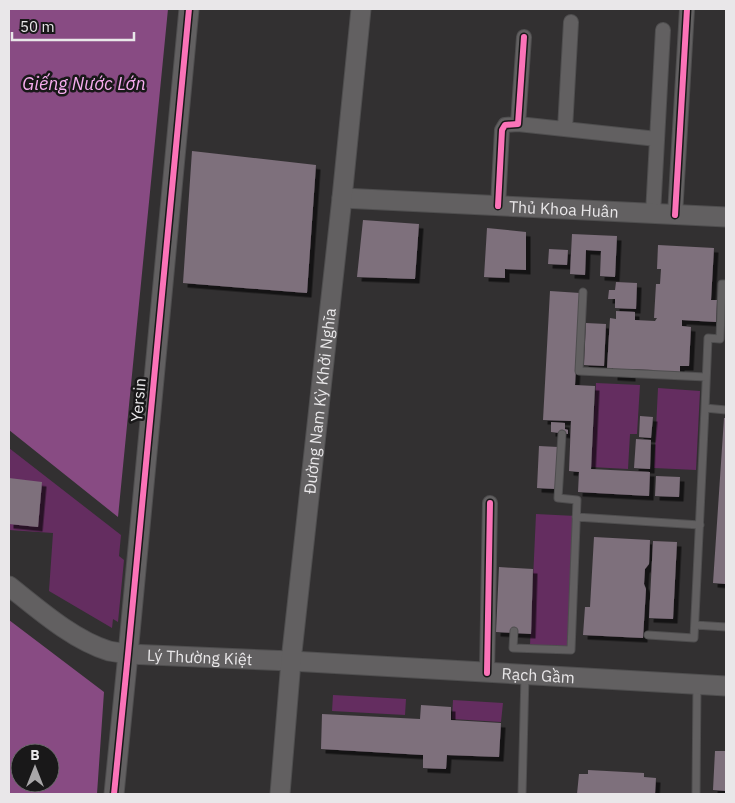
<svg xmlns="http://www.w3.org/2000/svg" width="735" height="803" viewBox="0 0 735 803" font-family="'IBM Plex Sans',sans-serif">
  <defs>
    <filter id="shadow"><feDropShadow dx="4.5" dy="4.5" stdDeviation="0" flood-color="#0009"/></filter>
  </defs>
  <rect width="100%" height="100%" fill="#323031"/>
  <path fill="#642d60" d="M 596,383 L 640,385 L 637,434 L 630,434 L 628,469 L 591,467 Z
    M 658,388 L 700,391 L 696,470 L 654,468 Z
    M 9,448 L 121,535 L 119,556 L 124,560 L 118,622 L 113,619 L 112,628 L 49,591 L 53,533 L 9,530 Z
    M 536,514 L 576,516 L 571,647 L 530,645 Z
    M 333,695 L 406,699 L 405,715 L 332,711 Z
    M 453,700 L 503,703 L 501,722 L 452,719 Z"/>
  <path fill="#884b83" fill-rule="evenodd" d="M 9,9 L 168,9 L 118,517 L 9,430 Z
    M 9,620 L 104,692 L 97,794 L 9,794 ZM 20,753 L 50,753 L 50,783 L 20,783 Z"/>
  <path fill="#7e6f7c" filter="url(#shadow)" d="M 192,151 L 316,165 L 307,293 L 183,283 Z
    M 363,220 L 419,224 L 415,279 L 357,277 Z
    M 487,228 L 526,232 L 526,270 L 505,269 L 505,278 L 484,277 Z
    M 572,234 L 617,236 L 615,277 L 600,276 L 601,251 L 586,250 L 585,275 L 570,274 Z
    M 658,245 L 714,248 L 711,300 L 717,300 L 716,322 L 682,320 L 682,326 L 691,327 L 689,366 L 680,366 L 680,375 L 654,374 L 653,370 L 631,369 L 631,377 L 613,376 L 613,368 L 607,368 L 610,318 L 616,319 L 616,311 L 635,312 L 635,320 L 655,321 L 657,318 L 654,318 L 656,284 L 660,284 L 661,269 L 657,269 Z
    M 549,249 L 568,250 L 567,265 L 548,264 Z
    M 616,282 L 637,283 L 636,309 L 615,308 L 615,299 L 608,299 L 609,290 L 615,290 Z
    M 550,291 L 580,293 L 575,385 L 595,386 L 591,469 L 650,472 L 649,496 L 578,492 L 579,472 L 569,471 L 571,421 L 543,420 Z
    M 586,323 L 606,324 L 604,366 L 584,365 Z
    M 640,416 L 653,417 L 651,438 L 639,437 Z
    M 724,418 L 726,418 L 726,584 L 713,583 Z
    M 551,422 L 565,423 L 565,429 L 568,430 L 568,434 L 551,432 Z
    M 636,439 L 651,440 L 650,469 L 634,468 Z
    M 539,446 L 558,447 L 555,489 L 537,488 Z
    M 656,476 L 680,477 L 679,497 L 655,496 Z
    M 9,478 L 42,482 L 38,527 L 9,524 Z
    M 594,537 L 650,540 L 649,564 L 645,569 L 644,584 L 646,589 L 643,638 L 583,635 L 585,607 L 590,607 Z
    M 653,541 L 677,542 L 673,619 L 649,618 Z
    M 499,567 L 533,569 L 531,634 L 496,632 Z
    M 421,705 L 451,707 L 451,720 L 501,723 L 499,757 L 447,755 L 446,769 L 423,768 L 423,755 L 321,749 L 322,714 L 420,719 Z
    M 715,751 L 726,751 L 726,791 L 713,790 Z
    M 588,770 L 644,773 L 644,777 L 656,778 L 655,794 L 577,794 L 579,774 L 588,774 Z"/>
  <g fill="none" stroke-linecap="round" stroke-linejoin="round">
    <g stroke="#4f4e4f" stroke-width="9">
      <path id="lane" d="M 583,292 L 579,371 L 706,377
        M 705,408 L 708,338 L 720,339 L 722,284 L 726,284
        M 576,517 L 700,525
        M 695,625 L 726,627
        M 514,631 L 513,648 L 571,650 L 577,500 L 558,498 L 562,434
        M 648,635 L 694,638 L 705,408 L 726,410
        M 522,794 L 525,675
        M 696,794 L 697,685"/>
    </g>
    <g stroke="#4f4e4f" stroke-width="16">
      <path id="street" d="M 518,124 L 657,139
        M 565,129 L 571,22
        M 498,206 L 502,130 L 505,125 L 518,124 L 524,37
        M 653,214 L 663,30
        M 675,215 L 687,9
        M 487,673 L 490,503"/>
    </g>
    <g stroke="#4f4e4f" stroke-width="21">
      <g id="secondary">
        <path id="s1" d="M 342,198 L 726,217"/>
        <path id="s2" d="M 9,586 C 38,609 73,640 109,651 C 115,652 122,653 128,654 L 291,661 L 726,686"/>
        <path d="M 114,794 L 128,654 L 189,9"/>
        <path id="s3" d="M 280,794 L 291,661 L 342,198 L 361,9"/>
      </g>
    </g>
    <use href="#lane" stroke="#626061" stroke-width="7"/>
    <use href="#street" stroke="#626061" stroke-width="14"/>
    <use href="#secondary" stroke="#626061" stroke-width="19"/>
    <g stroke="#191819" stroke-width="9">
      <path id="cycleway" d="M 498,206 L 502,130 L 505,125 L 518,124 L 524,37
        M 675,215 L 687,9
        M 487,673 L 490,503
        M 114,794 L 128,654 L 189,9"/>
    </g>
    <use href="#cycleway" stroke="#fb73b8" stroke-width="6"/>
  </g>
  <g text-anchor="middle" stroke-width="5" stroke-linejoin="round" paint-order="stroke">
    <g font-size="16" fill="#e9e7e9" stroke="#191819">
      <text dy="6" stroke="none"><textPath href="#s1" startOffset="222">Thủ Khoa Huân</textPath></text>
      <text transform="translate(138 400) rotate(-85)" y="6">Yersin</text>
      <text dy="6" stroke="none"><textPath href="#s3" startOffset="395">Đường Nam Kỳ Khởi Nghĩa</textPath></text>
      <text dy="6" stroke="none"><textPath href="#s2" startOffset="211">Lý Thường Kiệt</textPath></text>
      <text dy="6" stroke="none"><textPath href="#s2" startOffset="550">Rạch Gầm</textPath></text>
    </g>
    <g font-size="18" font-style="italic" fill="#f7adef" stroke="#191819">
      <text x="84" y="90">Giếng Nước Lớn</text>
    </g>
  </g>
  <rect width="735" height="803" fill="none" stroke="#e9e7e9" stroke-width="20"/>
  <g transform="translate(35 768)"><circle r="24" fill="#191819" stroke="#6c6b6c"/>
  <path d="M0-4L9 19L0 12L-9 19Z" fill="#a9a7a9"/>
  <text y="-8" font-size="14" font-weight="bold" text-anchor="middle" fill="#e9e7e9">B</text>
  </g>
  <path d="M12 32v8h122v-8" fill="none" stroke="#e9e7e9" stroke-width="2.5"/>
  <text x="20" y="32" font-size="15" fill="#e9e7e9" stroke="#191819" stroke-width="4" paint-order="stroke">50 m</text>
</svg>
